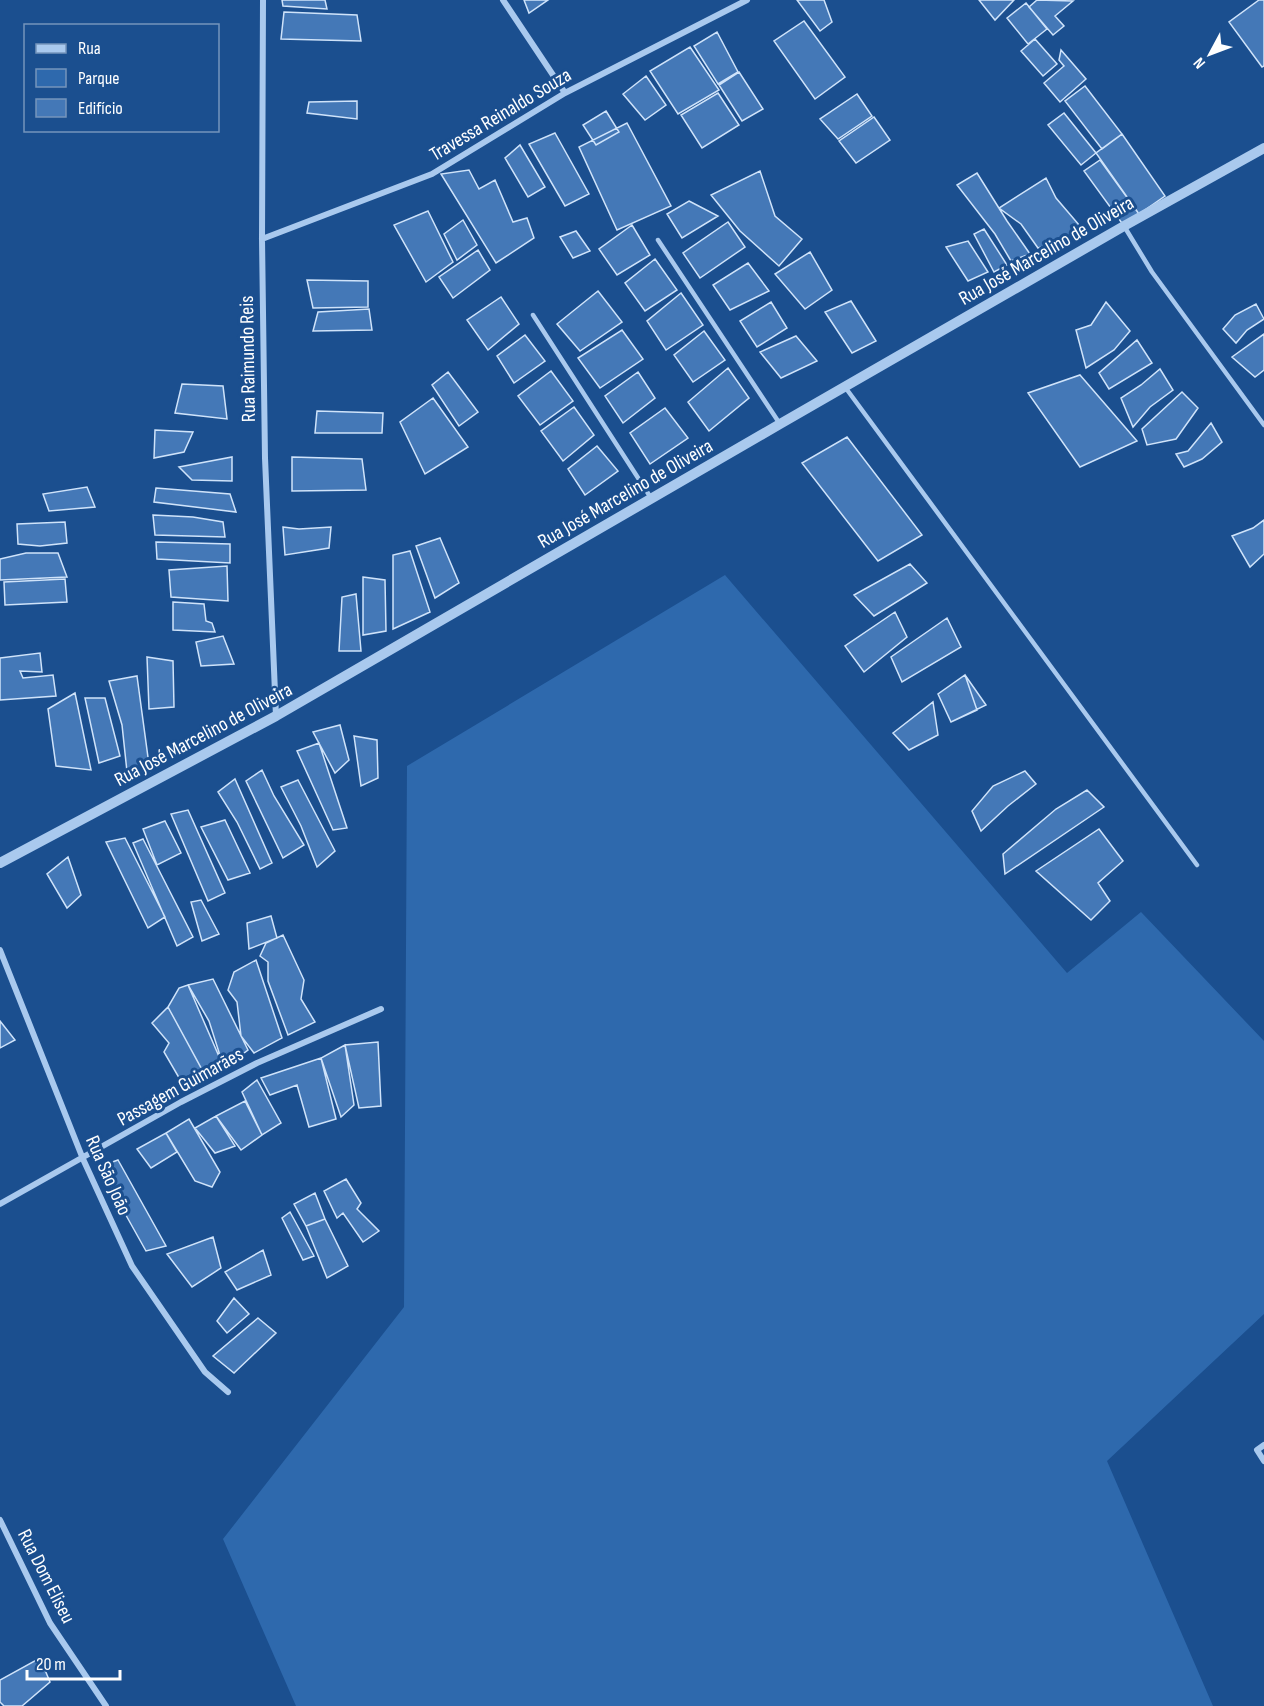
<svg xmlns="http://www.w3.org/2000/svg" width="1264" height="1706" viewBox="0 0 1264 1706" font-family="'Sofia Sans Condensed',sans-serif">
  <rect width="100%" height="100%" fill="#1b4f8f"/>
  <path fill="#2e69ad" d="M 725,575 L 1067,973 L 1141,912 L 1264,1041 L 1264,1314 L 1107,1461 L 1213,1706 L 296,1706 L 223,1539 L 404,1307 L 407,766 Z"/>
  <path fill="#4478b7" stroke="#cfe3fa" stroke-width="1.5" d="M 282,0 L 325,0 L 327,9 L 283,6 Z
    M 524,0 L 548,0 L 529,13 Z
    M 797,0 L 824,0 L 832,22 L 820,31 Z
    M 979,0 L 1014,0 L 995,20 Z
    M 1037,0 L 1073,1 L 1055,16 L 1064,26 L 1053,35 L 1029,7 Z
    M 1259,0 L 1264,0 L 1264,66 L 1262,67 L 1229,22 Z
    M 1026,3 L 1047,29 L 1028,44 L 1007,18 Z
    M 284,12 L 357,15 L 361,41 L 281,39 Z
    M 804,21 L 845,77 L 815,99 L 774,41 Z
    M 717,32 L 738,72 L 718,84 L 694,46 Z
    M 1035,39 L 1057,64 L 1043,76 L 1021,51 Z
    M 690,47 L 719,90 L 678,114 L 650,71 Z
    M 1061,50 L 1086,79 L 1060,102 L 1044,83 L 1064,66 L 1059,60 Z
    M 739,72 L 763,109 L 742,121 L 719,85 Z
    M 646,76 L 666,105 L 645,120 L 623,94 Z
    M 1085,86 L 1122,134 L 1102,149 L 1065,101 Z
    M 718,93 L 739,125 L 702,148 L 681,115 Z
    M 857,94 L 872,116 L 838,139 L 820,119 Z
    M 357,101 L 357,119 L 307,113 L 309,102 Z
    M 606,111 L 619,132 L 596,145 L 583,125 Z
    M 1064,113 L 1096,153 L 1081,165 L 1048,125 Z
    M 874,117 L 890,140 L 856,163 L 839,141 Z
    M 627,123 L 671,206 L 617,230 L 579,147 Z
    M 555,133 L 589,194 L 565,206 L 529,144 Z
    M 1122,134 L 1165,196 L 1139,214 L 1096,153 Z
    M 520,145 L 545,187 L 528,197 L 505,158 Z
    M 1100,160 L 1139,214 L 1124,226 L 1084,171 Z
    M 469,170 L 479,189 L 495,180 L 513,222 L 527,218 L 534,238 L 496,263 L 441,174 Z
    M 760,171 L 775,216 L 802,239 L 779,266 L 740,231 L 711,195 Z
    M 977,173 L 1007,221 L 1030,254 L 1011,261 L 995,234 L 957,185 Z
    M 1046,178 L 1056,198 L 1086,233 L 1038,248 L 1021,224 L 999,208 Z
    M 689,201 L 718,216 L 682,238 L 667,214 Z
    M 428,211 L 453,262 L 426,282 L 394,225 Z
    M 463,220 L 477,245 L 457,260 L 444,234 Z
    M 728,222 L 745,247 L 700,278 L 683,253 Z
    M 632,225 L 650,255 L 617,275 L 599,249 Z
    M 984,229 L 1007,265 L 994,272 L 974,234 Z
    M 576,231 L 590,251 L 573,258 L 560,237 Z
    M 968,241 L 988,272 L 968,281 L 946,247 Z
    M 478,250 L 490,270 L 453,298 L 439,277 Z
    M 810,252 L 832,290 L 805,309 L 775,274 Z
    M 655,259 L 677,290 L 645,311 L 625,283 Z
    M 748,263 L 769,291 L 730,310 L 713,285 Z
    M 307,280 L 368,281 L 368,307 L 313,308 Z
    M 598,291 L 622,322 L 580,351 L 557,324 Z
    M 681,293 L 703,325 L 666,350 L 647,321 Z
    M 501,297 L 519,324 L 488,350 L 467,320 Z
    M 851,301 L 876,341 L 852,353 L 825,312 Z
    M 771,302 L 787,328 L 757,347 L 740,321 Z
    M 1106,302 L 1130,331 L 1114,350 L 1086,368 L 1076,330 L 1091,325 Z
    M 1256,304 L 1264,319 L 1247,330 L 1236,343 L 1223,329 L 1235,315 Z
    M 369,309 L 372,330 L 313,331 L 318,312 Z
    M 622,330 L 643,359 L 600,388 L 578,358 Z
    M 704,331 L 725,360 L 693,382 L 674,355 Z
    M 1264,334 L 1264,370 L 1255,377 L 1232,357 Z
    M 525,335 L 545,361 L 514,383 L 497,356 Z
    M 796,336 L 817,361 L 781,378 L 760,352 Z
    M 1137,340 L 1152,363 L 1109,389 L 1099,373 Z
    M 728,368 L 749,398 L 709,431 L 688,402 Z
    M 1160,369 L 1173,390 L 1150,407 L 1133,427 L 1121,398 L 1141,385 Z
    M 551,371 L 573,401 L 540,425 L 518,396 Z
    M 448,372 L 478,412 L 459,426 L 432,385 Z
    M 638,372 L 655,398 L 623,423 L 605,396 Z
    M 1080,375 L 1137,441 L 1080,467 L 1028,393 Z
    M 182,384 L 223,386 L 227,419 L 175,413 Z
    M 1182,392 L 1198,408 L 1176,439 L 1147,445 L 1142,429 Z
    M 433,398 L 468,447 L 425,474 L 400,422 Z
    M 574,407 L 594,435 L 563,461 L 541,431 Z
    M 665,408 L 688,438 L 650,464 L 630,433 Z
    M 317,411 L 383,413 L 382,433 L 315,433 Z
    M 1211,423 L 1222,442 L 1202,459 L 1184,467 L 1176,454 L 1188,451 Z
    M 155,430 L 193,432 L 184,452 L 154,458 Z
    M 847,437 L 922,535 L 878,561 L 802,463 Z
    M 597,446 L 618,471 L 585,495 L 568,469 Z
    M 232,457 L 232,481 L 192,480 L 179,467 Z
    M 292,457 L 362,459 L 366,490 L 292,491 Z
    M 87,487 L 95,507 L 49,511 L 43,494 Z
    M 156,488 L 230,494 L 236,512 L 154,502 Z
    M 153,515 L 193,517 L 223,522 L 225,537 L 155,535 Z
    M 1264,520 L 1264,554 L 1250,567 L 1232,536 L 1253,528 Z
    M 65,522 L 67,543 L 40,546 L 18,544 L 17,524 Z
    M 283,527 L 299,529 L 331,527 L 329,548 L 285,555 Z
    M 440,538 L 459,583 L 435,598 L 416,546 Z
    M 156,542 L 230,544 L 230,563 L 157,559 Z
    M 410,551 L 430,612 L 393,629 L 393,555 Z
    M 26,553 L 58,553 L 67,577 L 0,580 L 0,559 Z
    M 910,564 L 927,583 L 874,616 L 854,595 Z
    M 227,566 L 228,601 L 171,597 L 169,570 Z
    M 363,577 L 385,580 L 386,631 L 363,635 Z
    M 65,579 L 67,602 L 5,605 L 4,582 Z
    M 356,594 L 361,651 L 339,651 L 342,597 Z
    M 173,602 L 204,604 L 206,621 L 212,623 L 215,632 L 173,630 Z
    M 895,612 L 907,637 L 864,672 L 845,646 Z
    M 947,618 L 961,647 L 902,682 L 891,657 Z
    M 223,636 L 234,664 L 201,666 L 196,642 Z
    M 40,653 L 42,672 L 20,671 L 23,678 L 53,675 L 56,696 L 0,700 L 0,658 Z
    M 147,657 L 173,661 L 174,707 L 149,709 Z
    M 965,675 L 986,705 L 951,722 L 938,694 Z
    M 965,675 L 977,710 L 951,722 L 938,694 Z
    M 137,676 L 150,772 L 128,781 L 122,725 L 109,681 Z
    M 75,693 L 91,770 L 56,766 L 48,709 Z
    M 85,698 L 105,698 L 120,756 L 99,763 Z
    M 933,702 L 938,735 L 909,750 L 893,733 Z
    M 340,725 L 349,760 L 335,773 L 313,732 Z
    M 354,736 L 377,740 L 378,778 L 361,786 Z
    M 319,743 L 347,828 L 333,830 L 297,751 Z
    M 262,770 L 274,796 L 304,845 L 283,858 L 246,781 Z
    M 1025,771 L 1036,784 L 1008,806 L 981,831 L 972,811 L 993,786 Z
    M 235,779 L 272,863 L 260,869 L 237,822 L 218,792 Z
    M 298,780 L 335,851 L 317,867 L 301,826 L 281,787 Z
    M 1087,790 L 1104,807 L 1005,874 L 1003,854 L 1056,809 Z
    M 188,810 L 225,893 L 208,901 L 171,814 Z
    M 225,820 L 250,873 L 228,880 L 201,827 Z
    M 165,821 L 181,853 L 157,865 L 143,829 Z
    M 1099,829 L 1123,861 L 1098,883 L 1110,901 L 1091,920 L 1036,871 Z
    M 125,838 L 165,917 L 148,928 L 106,842 Z
    M 143,839 L 193,937 L 177,946 L 133,843 Z
    M 68,857 L 81,895 L 67,908 L 47,874 Z
    M 201,900 L 219,934 L 202,941 L 191,902 Z
    M 271,916 L 277,938 L 249,949 L 247,923 Z
    M 283,935 L 304,980 L 301,999 L 315,1022 L 288,1035 L 268,981 L 268,962 L 260,956 L 266,943 Z
    M 256,960 L 282,1038 L 254,1053 L 241,1036 L 237,1002 L 228,990 L 234,972 Z
    M 213,979 L 248,1050 L 224,1068 L 209,1021 L 188,985 Z
    M 188,985 L 224,1068 L 206,1077 L 168,1007 L 179,988 Z
    M 168,1007 L 206,1077 L 185,1088 L 164,1052 L 169,1043 L 152,1023 Z
    M 0,1021 L 15,1040 L 0,1048 Z
    M 378,1042 L 381,1106 L 359,1108 L 345,1045 Z
    M 345,1045 L 354,1105 L 341,1117 L 321,1058 Z
    M 321,1058 L 336,1119 L 309,1127 L 297,1085 L 270,1095 L 261,1078 Z
    M 257,1080 L 281,1123 L 262,1135 L 242,1092 Z
    M 245,1101 L 262,1135 L 241,1150 L 216,1116 Z
    M 216,1116 L 235,1146 L 215,1153 L 195,1128 Z
    M 189,1119 L 220,1172 L 212,1187 L 195,1181 L 166,1133 Z
    M 166,1133 L 177,1152 L 151,1168 L 137,1149 Z
    M 118,1160 L 166,1246 L 146,1251 L 99,1167 Z
    M 346,1179 L 361,1203 L 357,1209 L 379,1231 L 363,1242 L 343,1213 L 337,1218 L 324,1191 Z
    M 315,1193 L 325,1219 L 306,1226 L 294,1204 Z
    M 290,1212 L 314,1256 L 303,1260 L 282,1218 Z
    M 325,1219 L 348,1266 L 327,1278 L 306,1226 Z
    M 213,1237 L 221,1268 L 192,1287 L 167,1254 Z
    M 263,1250 L 271,1275 L 237,1290 L 225,1272 Z
    M 234,1298 L 249,1314 L 227,1333 L 217,1321 Z
    M 258,1318 L 276,1333 L 234,1373 L 213,1356 Z
    M 40,1658 L 50,1682 L 22,1706 L 4,1706 L 0,1702 L 0,1680 Z"/>
  <g fill="none" stroke-linecap="round" stroke-linejoin="round">
    <path stroke="#a9c9ee" stroke-width="4.5" d="M 1124,226 L 1152,272 L 1264,425
      M 658,240 L 780,424
      M 533,315 L 651,498
      M 845,387 L 1197,865"/>
    <path stroke="#a9c9ee" stroke-width="6" d="M 263,0 L 262,239 L 265,458 L 276,716
      M 503,0 L 565,93
      M 262,239 L 432,174 L 565,93 L 747,0
      M 0,950 L 83,1159 L 132,1266 L 205,1372 L 228,1392
      M 0,1204 L 181,1102 L 257,1063 L 381,1009
      M 1264,1445 L 1257,1450 L 1264,1461
      M 0,1520 L 50,1623 L 106,1706"/>
    <path stroke="#a9c9ee" stroke-width="10" d="M 0,863 L 276,716 L 780,424 L 1124,226 L 1264,148"/>
  </g>
  <g text-anchor="middle" stroke-width="6" stroke-linejoin="round" paint-order="stroke">
    <g font-size="20" fill="#fff" stroke="#1b4f8f">
      <text transform="translate(500 114) rotate(-31)" y="7">Travessa Reinaldo Souza</text>
      <text transform="translate(1046 250) rotate(-30)" y="7">Rua José Marcelino de Oliveira</text>
      <text transform="translate(247 359) rotate(-91)" y="7">Rua Raimundo Reis</text>
      <text transform="translate(625 493) rotate(-30)" y="7">Rua José Marcelino de Oliveira</text>
      <text transform="translate(203 734) rotate(-28)" y="7">Rua José Marcelino de Oliveira</text>
      <text transform="translate(180 1086) rotate(-29)" y="7">Passagem Guimarães</text>
      <text transform="translate(109 1175) rotate(66)" y="7">Rua São João</text>
      <text transform="translate(47 1576) rotate(63)" y="7">Rua Dom Eliseu</text>
    </g>
  </g>
  <rect x="24" y="24" width="195" height="108" fill="#1b4f8f" stroke="#7695bc" stroke-width="1.5"/>
  <rect x="36" y="44" width="30" height="9" fill="#a9c9ee" stroke="#7695bc" stroke-width="1.5"/>
  <text x="78" y="54" font-size="18" fill="#ffffff">Rua</text>
  <rect x="36" y="69" width="30" height="18" fill="#2e69ad" stroke="#7695bc" stroke-width="1.5"/>
  <text x="78" y="84" font-size="18" fill="#ffffff">Parque</text>
  <rect x="36" y="99" width="30" height="18" fill="#4478b7" stroke="#7695bc" stroke-width="1.5"/>
  <text x="78" y="114" font-size="18" fill="#ffffff">Edifício</text>
  <g transform="translate(1210 54) rotate(229)" stroke="#1b4f8f" stroke-width="4.5" paint-order="stroke">
  <path d="M0-4.5L10 22L0 15L-10 22Z" fill="#ffffff"/>
  <text y="-9" font-size="16" font-weight="bold" text-anchor="middle" fill="#ffffff">N</text>
  </g>
  <path d="M27 1670v9h93v-9" fill="none" stroke="#ffffff" stroke-width="3"/>
  <text x="36" y="1670" font-size="18" fill="#ffffff" stroke="#1b4f8f" stroke-width="4.5" paint-order="stroke">20 m</text>
</svg>
